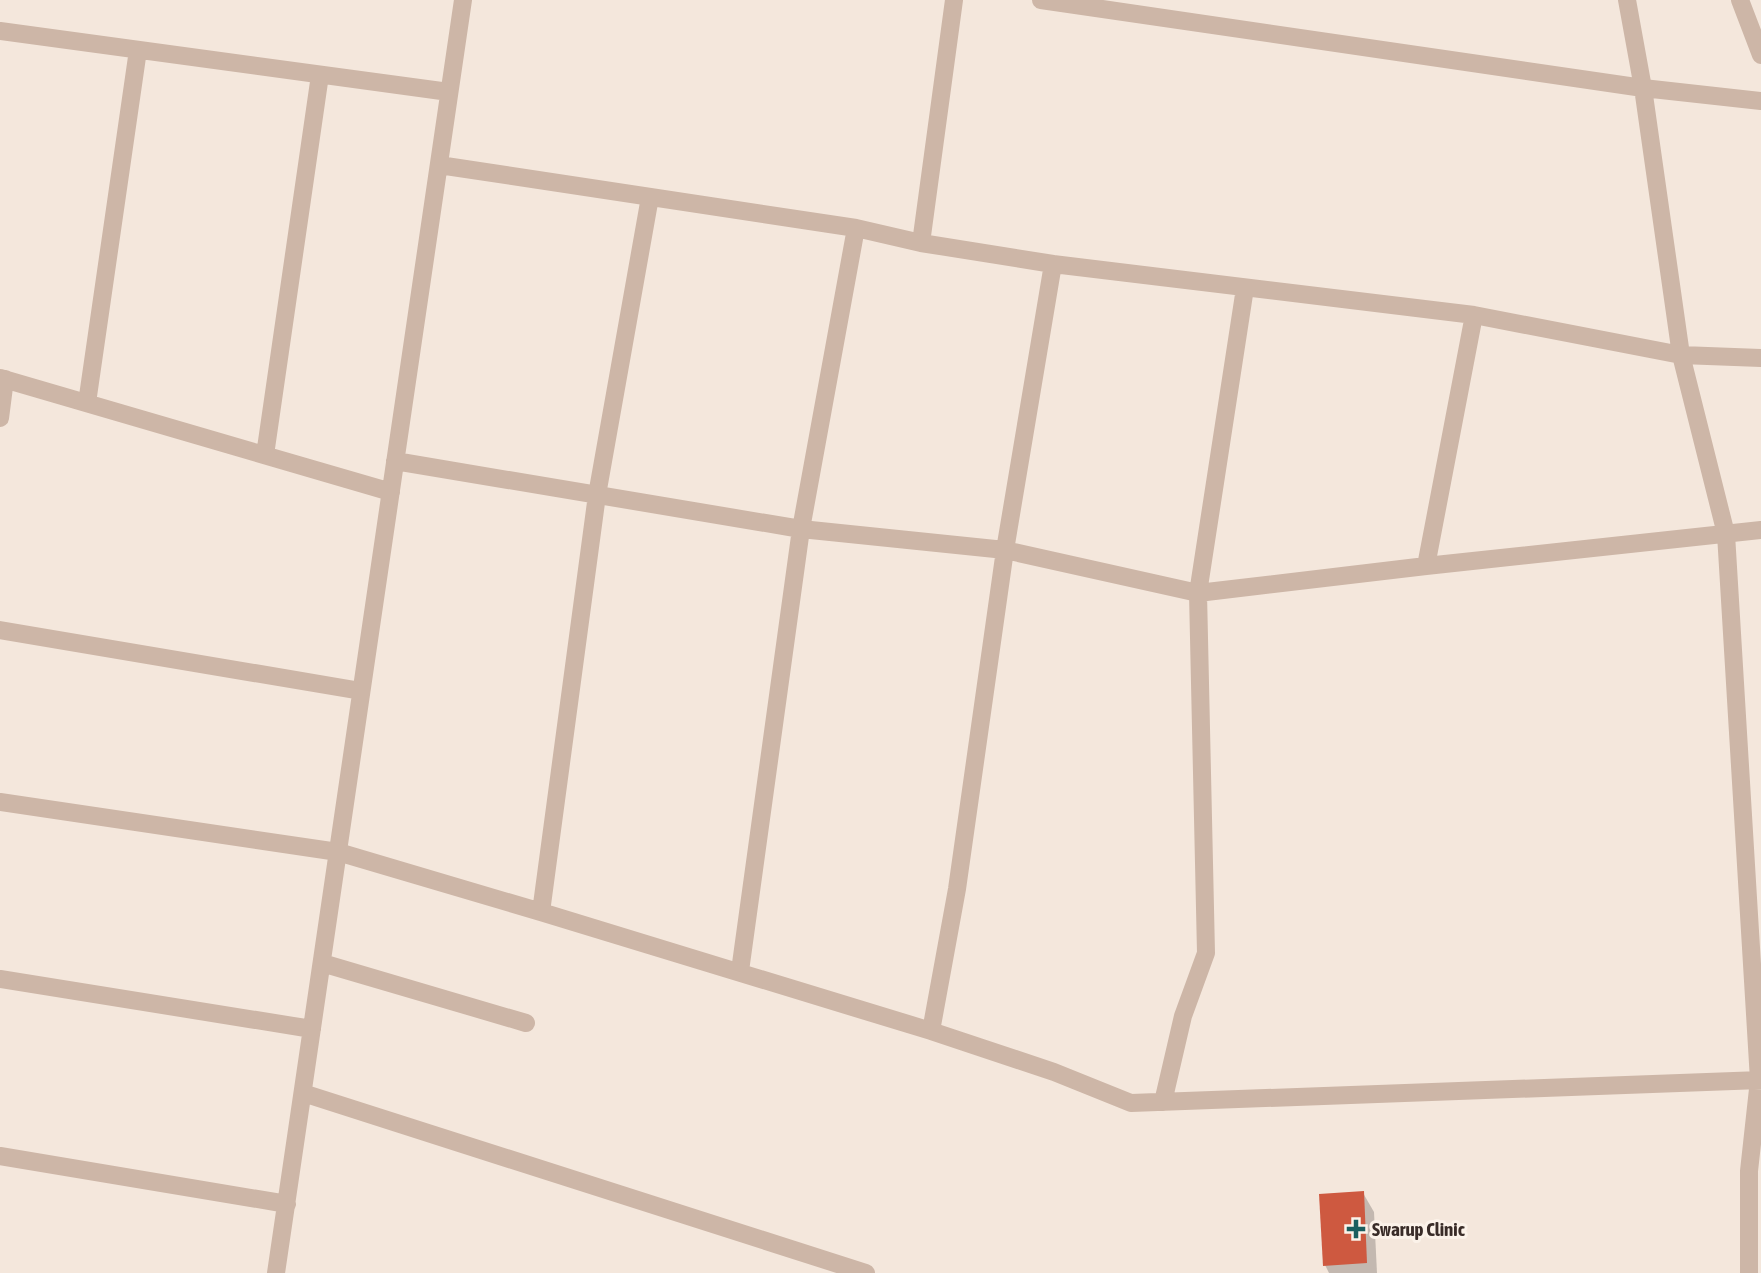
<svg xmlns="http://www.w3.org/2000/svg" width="1761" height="1273" viewBox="0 0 1761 1273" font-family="'Asap Condensed',sans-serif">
  <rect width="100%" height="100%" fill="#f4e7dc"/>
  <path fill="#0003" d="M 1363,1193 L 1374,1212 L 1377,1273 L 1329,1273 L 1325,1265 Z"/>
  <path fill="#ce5940" d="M 1364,1191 L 1367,1263 L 1323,1266 L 1319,1194 Z"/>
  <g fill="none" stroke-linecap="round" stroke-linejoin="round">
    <path stroke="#cdb6a7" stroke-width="18" d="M 1041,0 L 1643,88 L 1761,101
      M 1627,0 L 1643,88 L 1681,355 L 1726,534 L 1759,1080 L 1749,1171 L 1749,1273
      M 1740,0 L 1761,55
      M 0,31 L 449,92
      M 439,165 L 856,228 L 921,243 L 1053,264 L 1474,315 L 1681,355 L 1761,358
      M 921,243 L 954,0
      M 0,378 L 391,492
      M 87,403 L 138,50
      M 0,418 L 5,379
      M 265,455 L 320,75
      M 395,461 L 801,529 L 1005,550 L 1198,593 L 1426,566 L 1761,530
      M 1426,566 L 1474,315
      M 0,630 L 361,691
      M 0,802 L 338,852 L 541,912 L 931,1031 L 1054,1072 L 1131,1103 L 1761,1080
      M 541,912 L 597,495 L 650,197
      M 322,963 L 526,1023
      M 740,971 L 801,529 L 856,228
      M 0,979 L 312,1029
      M 931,1031 L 957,889 L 1005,550 L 1053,264
      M 303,1093 L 866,1273
      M 1163,1102 L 1183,1016 L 1206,953 L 1198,593 L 1245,288
      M 0,1156 L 287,1204
      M 276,1273 L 463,0"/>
  </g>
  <path fill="#1a5e5e" stroke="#fbf2e9" stroke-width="2.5" d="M1352.5 1218.5h7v7h7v7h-7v7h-7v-7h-7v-7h7z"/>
  <g text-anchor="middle" stroke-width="6" stroke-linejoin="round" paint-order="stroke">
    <g font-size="19" font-weight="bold" fill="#392c28" stroke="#fbf2e9" text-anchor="start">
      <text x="1372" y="1236">Swarup Clinic</text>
    </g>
  </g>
</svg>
